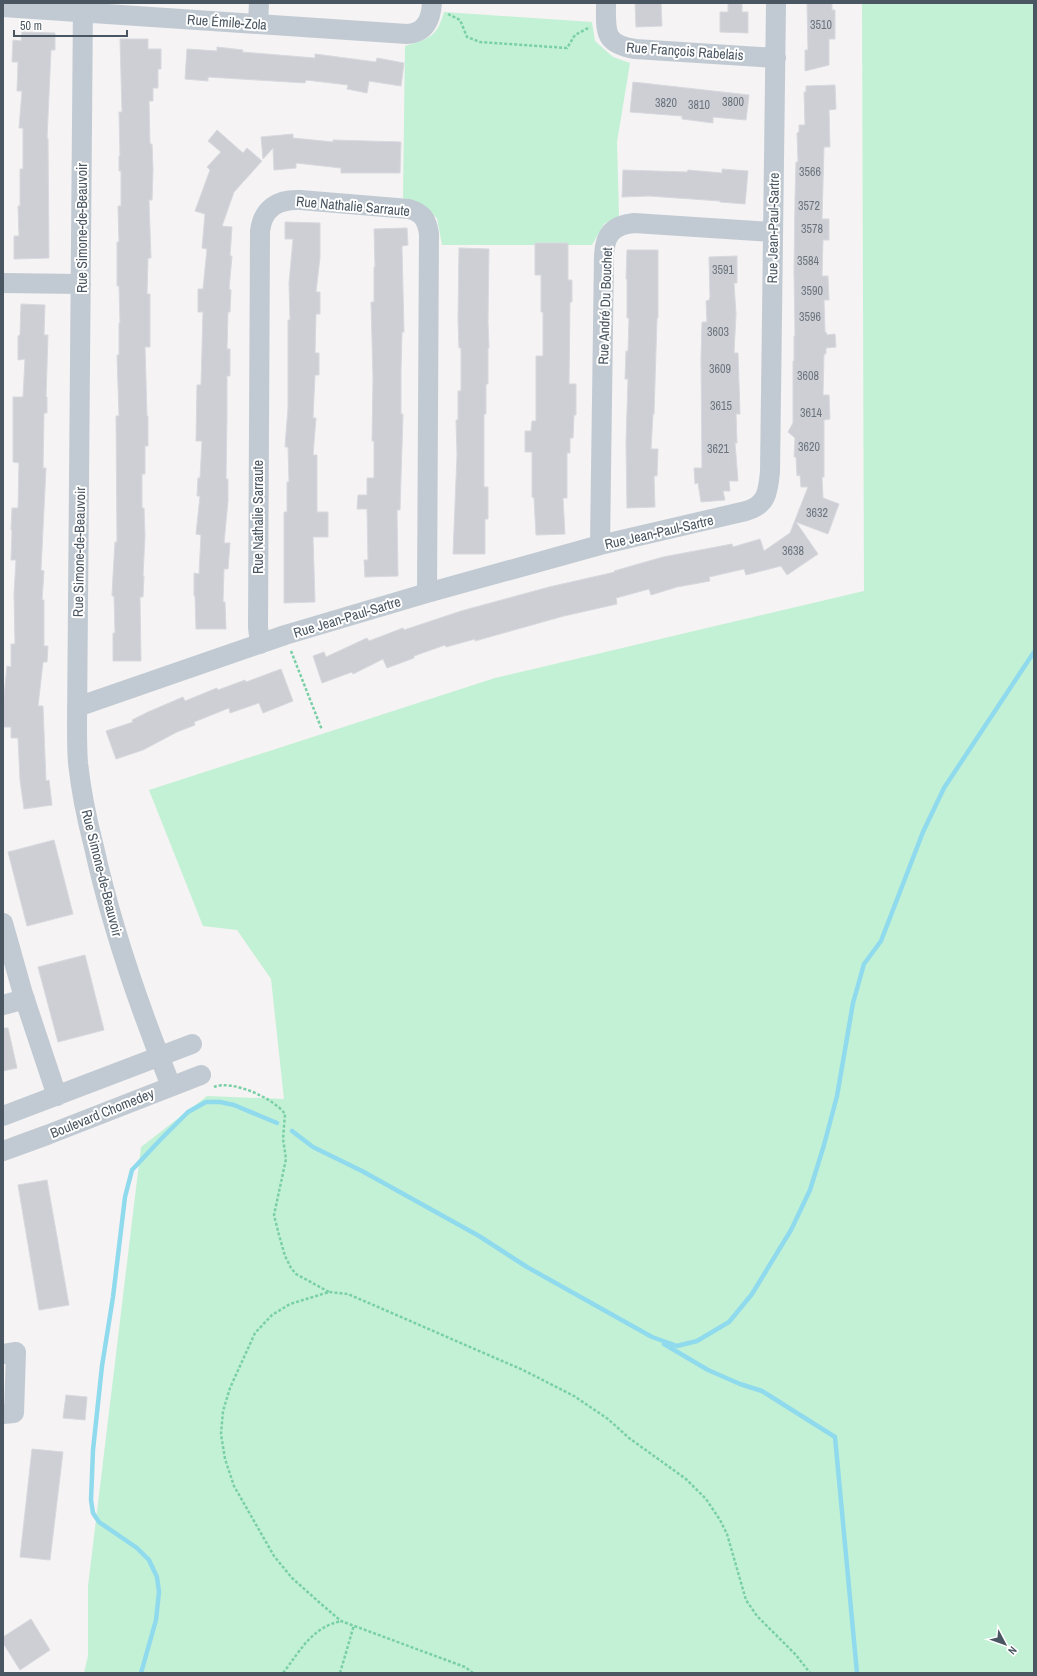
<svg xmlns="http://www.w3.org/2000/svg" width="1037" height="1676" viewBox="0 0 1037 1676" font-family="'Archivo Narrow',sans-serif">
  <rect width="100%" height="100%" fill="#f5f3f3"/>
  <path fill="#c3f1d5" d="M 862,3 L 1034,3 L 1034,1673 L 84,1673 L 88,1656 L 88,1586 L 141,1147 L 207,1096 L 284,1099 L 271,979 L 237,930 L 203,926 L 149,790 L 495,678 L 864,591 Z
    M 444,12 L 592,22 L 595,41 L 613,57 L 630,63 L 617,142 L 619,216 L 604,224 L 592,245 L 442,245 L 437,218 L 412,201 L 403,198 L 405,46 C 429,39 437,37 444,12 Z"/>
  <g fill="none" stroke-linecap="round" stroke-linejoin="round">
    <path stroke="#90daee" stroke-width="4.5" d="M 292,1131 L 313,1147 L 362,1171 L 479,1236 L 527,1267 L 652,1337 L 677,1346 L 697,1341 L 729,1322 L 752,1294 L 791,1230 L 810,1190 L 824,1145 L 837,1096 L 853,1003 L 864,964 L 881,941 L 923,832 L 944,788 L 1034,652
      M 664,1344 L 708,1370 L 740,1384 L 762,1391 L 835,1437 L 857,1673
      M 141,1673 L 156,1620 L 159,1592 L 157,1577 L 149,1560 L 137,1548 L 99,1522 L 93,1513 L 91,1500 L 93,1450 L 102,1366 L 113,1297 L 125,1197 L 132,1170 L 161,1139 L 188,1112 L 206,1102 L 220,1102 L 234,1105 L 277,1123"/>
  </g>
  <path fill="#cdcfd5" stroke="#d7d9de" d="M 635,3 L 661,3 L 662,26 L 636,27 Z
    M 728,3 L 742,4 L 742,12 L 748,12 L 748,33 L 720,32 L 720,12 L 728,12 Z
    M 807,3 L 832,3 L 832,10 L 835,10 L 835,39 L 829,39 L 829,65 L 805,71 L 805,50 L 808,50 Z
    M 22,32 L 55,33 L 55,50 L 51,50 L 47,138 L 48,138 L 49,258 L 14,259 L 14,236 L 19,236 L 18,206 L 20,206 L 20,169 L 23,169 L 23,128 L 19,128 L 22,91 L 17,91 L 18,62 L 12,62 L 13,40 L 21,41 Z
    M 120,39 L 148,39 L 148,49 L 161,49 L 161,69 L 158,69 L 158,88 L 153,88 L 153,101 L 149,101 L 150,144 L 152,144 L 153,170 L 152,200 L 149,200 L 151,258 L 148,258 L 147,294 L 150,294 L 150,347 L 145,347 L 147,416 L 148,416 L 148,446 L 145,446 L 145,474 L 142,474 L 142,508 L 144,508 L 145,535 L 143,576 L 144,576 L 143,597 L 140,597 L 141,661 L 113,661 L 113,633 L 115,633 L 114,596 L 112,596 L 113,576 L 115,542 L 117,542 L 116,416 L 119,416 L 117,355 L 119,355 L 119,323 L 120,323 L 119,286 L 117,286 L 117,242 L 119,242 L 118,206 L 121,206 L 121,171 L 119,171 L 119,156 L 120,156 L 119,112 L 122,112 Z
    M 217,47 L 243,50 L 242,52 L 315,58 L 315,54 L 376,62 L 377,58 L 404,63 L 401,86 L 369,81 L 367,93 L 347,89 L 348,85 L 306,80 L 305,83 L 208,77 L 208,81 L 185,79 L 187,49 L 217,51 Z
    M 633,82 L 749,95 L 746,120 L 713,117 L 713,123 L 682,119 L 682,116 L 630,112 Z
    M 835,85 L 836,109 L 829,110 L 830,147 L 824,147 L 822,219 L 829,219 L 829,240 L 823,240 L 822,276 L 828,276 L 829,300 L 824,300 L 825,332 L 826,332 L 827,335 L 835,334 L 836,347 L 826,348 L 826,354 L 824,354 L 823,395 L 829,395 L 830,419 L 824,420 L 824,477 L 822,477 L 823,498 L 839,504 L 828,534 L 796,522 L 818,554 L 787,575 L 781,566 L 746,575 L 744,569 L 709,577 L 710,581 L 677,587 L 651,595 L 649,589 L 616,598 L 617,604 L 564,616 L 475,641 L 475,639 L 446,647 L 445,645 L 414,656 L 414,658 L 387,668 L 383,659 L 353,674 L 352,672 L 322,683 L 313,656 L 324,652 L 326,657 L 367,638 L 369,641 L 403,628 L 404,630 L 461,611 L 549,587 L 615,572 L 614,571 L 663,557 L 732,544 L 733,547 L 760,539 L 764,551 L 790,533 L 808,487 L 801,487 L 800,475 L 797,476 L 796,457 L 794,457 L 795,438 L 788,432 L 793,423 L 793,361 L 794,361 L 794,336 L 795,336 L 794,272 L 795,199 L 796,162 L 798,162 L 797,133 L 799,132 L 799,125 L 805,125 L 804,92 L 806,92 L 806,86 Z
    M 217,130 L 243,153 L 247,148 L 262,161 L 234,192 L 222,226 L 232,227 L 230,256 L 232,256 L 229,289 L 231,290 L 230,312 L 228,312 L 227,349 L 230,349 L 230,376 L 227,376 L 227,414 L 226,479 L 228,479 L 228,501 L 224,543 L 230,543 L 228,569 L 224,569 L 223,602 L 225,602 L 226,629 L 196,629 L 195,596 L 194,596 L 194,573 L 199,574 L 201,535 L 196,534 L 200,496 L 197,496 L 198,478 L 200,478 L 202,441 L 196,441 L 197,385 L 201,385 L 203,312 L 198,312 L 198,289 L 203,289 L 207,249 L 202,248 L 205,214 L 195,211 L 210,170 L 207,167 L 221,152 L 208,141 Z
    M 293,134 L 293,138 L 333,142 L 333,140 L 401,142 L 400,173 L 341,173 L 341,168 L 296,163 L 296,168 L 274,170 L 273,148 L 263,159 L 261,137 Z
    M 722,169 L 748,171 L 745,204 L 720,202 L 720,201 L 649,196 L 622,197 L 623,170 L 687,172 L 688,170 L 722,173 Z
    M 285,222 L 320,223 L 320,257 L 316,292 L 320,292 L 320,314 L 316,314 L 315,353 L 319,353 L 319,375 L 315,375 L 313,418 L 316,418 L 313,455 L 317,455 L 317,512 L 328,512 L 328,537 L 313,537 L 315,602 L 284,603 L 284,512 L 287,512 L 287,482 L 289,482 L 288,447 L 285,447 L 288,408 L 288,320 L 290,320 L 289,283 L 293,239 L 285,239 Z
    M 407,228 L 408,245 L 402,246 L 404,332 L 402,332 L 401,370 L 401,414 L 403,414 L 400,510 L 397,510 L 398,576 L 365,577 L 364,560 L 368,560 L 367,509 L 357,509 L 358,495 L 367,495 L 367,478 L 374,478 L 374,441 L 372,441 L 373,378 L 371,302 L 374,302 L 374,267 L 375,267 L 374,229 Z
    M 535,243 L 568,243 L 568,280 L 572,280 L 572,302 L 570,302 L 569,384 L 576,384 L 576,415 L 574,415 L 573,438 L 570,438 L 570,453 L 567,453 L 567,498 L 563,498 L 565,534 L 536,535 L 534,498 L 532,497 L 532,452 L 525,452 L 525,431 L 531,431 L 532,421 L 536,421 L 536,356 L 543,356 L 543,312 L 541,312 L 541,275 L 535,275 Z
    M 459,248 L 489,249 L 488,322 L 489,348 L 488,348 L 488,384 L 486,384 L 486,414 L 484,414 L 484,487 L 488,487 L 488,519 L 485,519 L 485,554 L 453,554 L 457,455 L 456,420 L 458,420 L 458,391 L 461,391 L 461,348 L 459,348 L 458,320 Z
    M 627,250 L 658,250 L 658,318 L 657,318 L 654,414 L 653,414 L 651,449 L 658,449 L 657,476 L 654,476 L 655,507 L 627,508 L 626,443 L 628,379 L 625,379 L 626,351 L 628,351 L 629,318 L 627,318 L 627,279 L 626,279 Z
    M 737,256 L 737,283 L 734,283 L 736,314 L 734,353 L 738,353 L 740,414 L 736,414 L 737,443 L 735,443 L 738,481 L 729,481 L 730,491 L 723,491 L 725,500 L 701,502 L 698,483 L 695,484 L 694,468 L 702,468 L 701,359 L 702,322 L 707,322 L 706,301 L 709,300 L 710,297 L 709,257 Z
    M 21,304 L 45,305 L 44,335 L 48,335 L 46,397 L 47,397 L 47,413 L 44,413 L 43,468 L 46,468 L 41,570 L 44,571 L 42,600 L 44,600 L 44,646 L 48,646 L 47,662 L 43,662 L 38,706 L 43,706 L 46,781 L 49,780 L 52,805 L 24,809 L 20,780 L 18,738 L 11,738 L 11,727 L 3,727 L 3,706 L 7,666 L 11,667 L 11,644 L 15,644 L 14,594 L 16,560 L 11,560 L 12,530 L 11,530 L 12,508 L 18,508 L 19,463 L 13,462 L 13,397 L 23,397 L 25,359 L 18,360 L 18,336 L 20,335 Z
    M 281,669 L 293,701 L 263,713 L 259,703 L 230,713 L 229,708 L 194,722 L 195,725 L 177,732 L 143,750 L 116,759 L 106,731 L 133,722 L 132,720 L 148,712 L 183,697 L 185,701 L 217,688 L 218,690 L 245,680 L 246,682 Z
    M 54,840 L 73,914 L 27,926 L 8,852 Z
    M 85,955 L 104,1030 L 58,1042 L 38,967 Z
    M 3,1028 L 8,1028 L 17,1068 L 3,1071 Z
    M 47,1180 L 69,1305 L 39,1310 L 18,1185 Z
    M 66,1395 L 87,1397 L 85,1420 L 63,1418 Z
    M 32,1449 L 63,1452 L 50,1560 L 20,1557 Z
    M 31,1619 L 50,1650 L 20,1670 L 3,1643 L 3,1637 Z"/>
  <g fill="none" stroke-linecap="round" stroke-linejoin="round">
    <path stroke="#7ad0a6" stroke-width="2.5" stroke-dasharray="3 2" stroke-linecap="butt" d="M 448,14 L 460,20 L 467,37 L 480,42 L 567,48 L 575,35 L 590,27
      M 291,651 L 322,730
      M 214,1087 C 232,1079 275,1099 285,1114 L 283,1139 L 286,1159 L 274,1215 L 279,1235 L 285,1256 L 291,1268 L 296,1274 L 329,1292
      M 283,1673 C 301,1650 311,1628 341,1621
      M 340,1673 L 354,1625
      M 473,1673 L 465,1667 L 341,1621 L 320,1603 L 292,1578 L 274,1556 L 234,1486 L 225,1459 L 221,1434 L 223,1411 L 230,1388 L 255,1333 L 272,1315 L 290,1304 L 329,1292 L 348,1294 L 523,1370 L 574,1396 L 608,1419 L 629,1438 L 686,1479 L 706,1499 L 720,1520 L 727,1534 L 746,1600 L 757,1616 L 796,1655 L 810,1673"/>
    <path stroke="#c1cad2" stroke-width="20" d="M 83,3 L 77,724 C 77,737 77,750 78,763 C 81,791 87,820 94,847 C 112,929 140,1009 171,1086
      M 606,3 C 606,31 603,44 635,49 L 776,58
      M 3,7 L 407,34 C 425,33 431,20 432,3
      M 258,24 L 259,3
      M 3,283 L 81,284
      M 600,545 L 604,255 C 605,234 613,225 634,223 L 772,232
      M 260,644 L 258,627 L 260,231 C 263,208 278,199 300,200 L 409,209 C 423,213 427,220 429,234 L 427,593
      M 77,707 L 285,635 L 427,593 L 600,545 L 746,511 C 767,505 768,492 770,472 L 776,3
      M 3,923 L 23,994 L 57,1096
      M 3,1005 L 25,999
      M 3,1116 L 192,1044
      M 3,1151 L 47,1135 L 201,1075
      M 3,1354 L 16,1352 L 14,1413 L 3,1414"/>
  </g>
  <g text-anchor="middle" stroke-width="4" stroke-linejoin="round" paint-order="stroke">
    <g font-size="12" fill="#6b747e">
      <text x="821" y="29">3510</text>
      <text x="733" y="106">3800</text>
      <text x="666" y="107">3820</text>
      <text x="699" y="109">3810</text>
      <text x="810" y="176">3566</text>
      <text x="809" y="210">3572</text>
      <text x="812" y="233">3578</text>
      <text x="808" y="265">3584</text>
      <text x="723" y="274">3591</text>
      <text x="812" y="295">3590</text>
      <text x="810" y="321">3596</text>
      <text x="718" y="336">3603</text>
      <text x="720" y="373">3609</text>
      <text x="808" y="380">3608</text>
      <text x="721" y="410">3615</text>
      <text x="811" y="417">3614</text>
      <text x="809" y="451">3620</text>
      <text x="718" y="453">3621</text>
      <text x="817" y="517">3632</text>
      <text x="793" y="555">3638</text>
    </g>
    <g font-size="14" fill="#4a5661" stroke="#fff">
      <text transform="translate(227 22) rotate(4)" y="5">Rue Émile-Zola</text>
      <text transform="translate(685 51) rotate(4)" y="5">Rue François Rabelais</text>
      <text transform="translate(353 206) rotate(5)" y="5">Rue Nathalie Sarraute</text>
      <text transform="translate(82 228) rotate(-90)" y="5">Rue Simone-de-Beauvoir</text>
      <text transform="translate(773 228) rotate(-89)" y="5">Rue Jean-Paul-Sartre</text>
      <text transform="translate(605 306) rotate(-88)" y="5">Rue André Du Bouchet</text>
      <text transform="translate(258 517) rotate(-90)" y="5">Rue Nathalie Sarraute</text>
      <text transform="translate(659 532) rotate(-13)" y="5">Rue Jean-Paul-Sartre</text>
      <text transform="translate(79 552) rotate(-89)" y="5">Rue Simone-de-Beauvoir</text>
      <text transform="translate(347 617) rotate(-17)" y="5">Rue Jean-Paul-Sartre</text>
      <text transform="translate(102 873) rotate(76)" y="5">Rue Simone-de-Beauvoir</text>
      <text transform="translate(102 1113) rotate(-22)" y="5">Boulevard Chomedey</text>
    </g>
  </g>
  <rect width="1037" height="1676" fill="none" stroke="#4a5661" stroke-width="8"/>
  <g transform="translate(1005 1644) rotate(131)" stroke="#ffffff" stroke-width="3" paint-order="stroke">
  <path d="M0-3L7 15L0 10L-7 15Z" fill="#4a5661"/>
  <text y="-6" font-size="11" font-weight="bold" text-anchor="middle" fill="#4a5661">N</text>
  </g>
  <path d="M14 30v6h113v-6" fill="none" stroke="#4a5661" stroke-width="2"/>
  <text x="20" y="30" font-size="12" fill="#4a5661" stroke="#ffffff" stroke-width="3" paint-order="stroke">50 m</text>
</svg>
